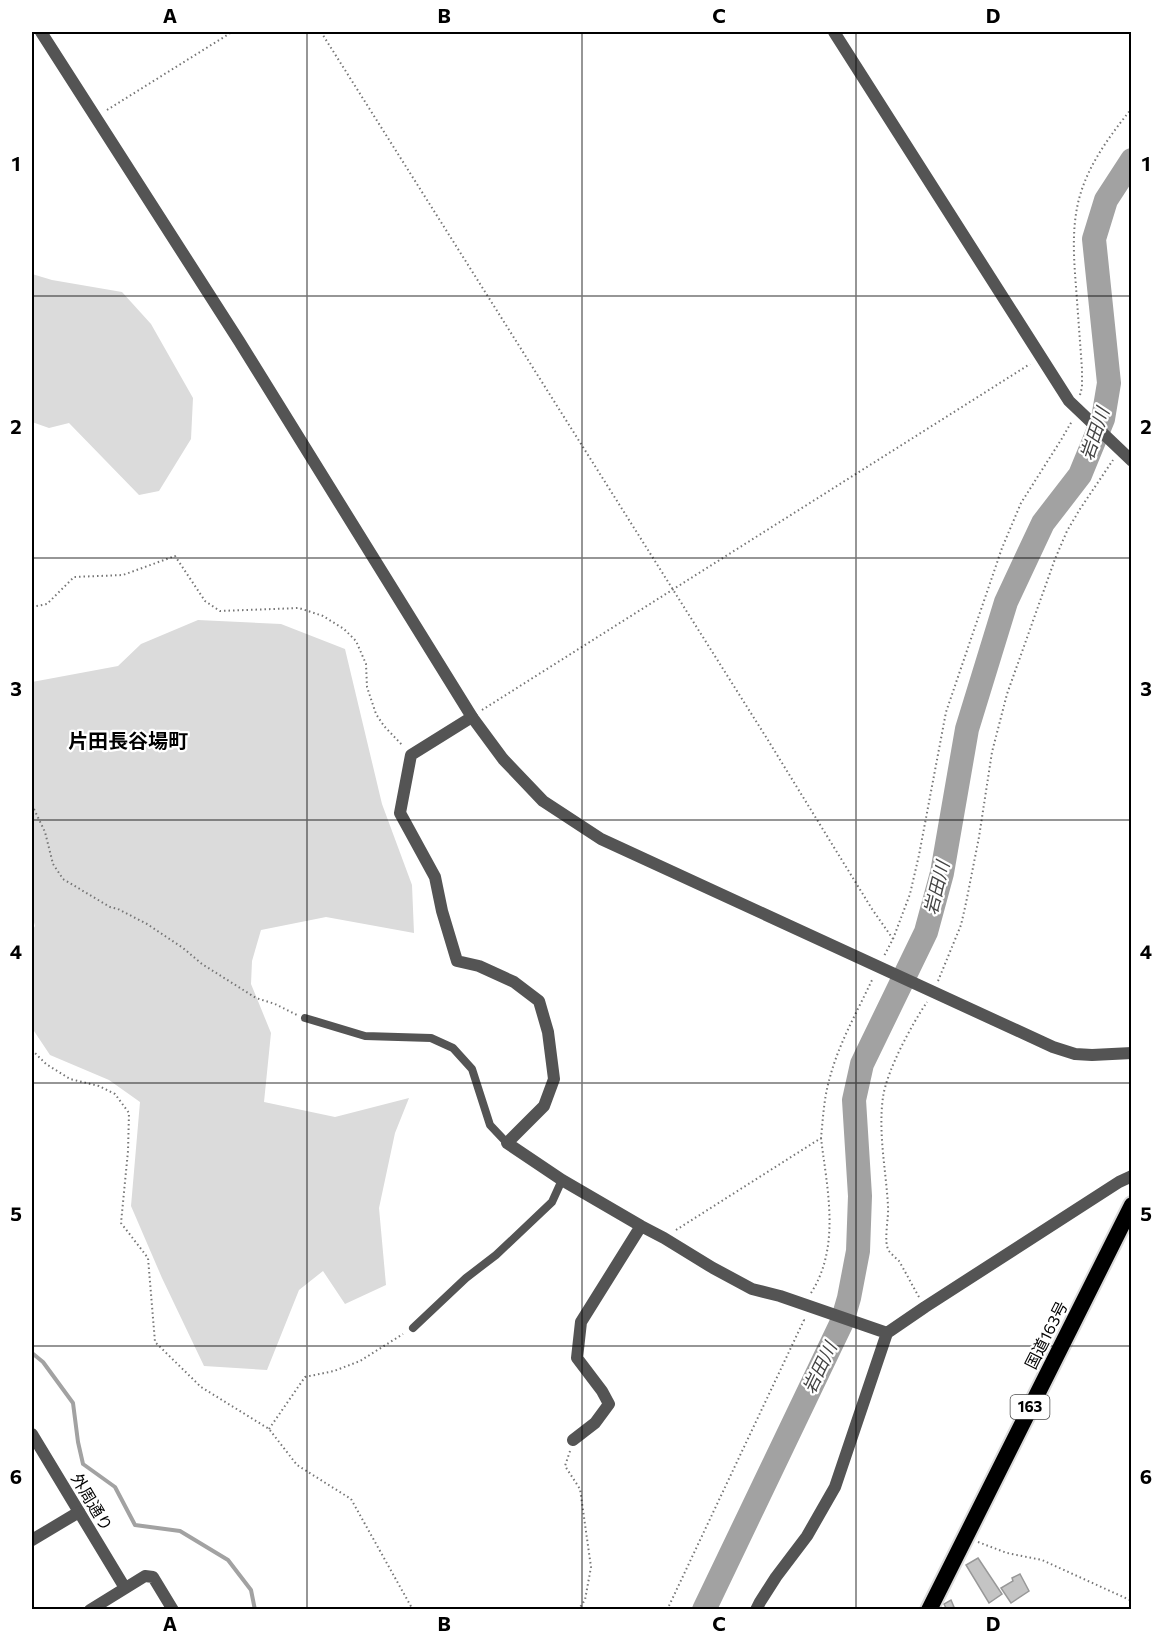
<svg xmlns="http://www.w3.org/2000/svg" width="1163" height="1641" viewBox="0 0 1163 1641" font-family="Commissioner,'Noto Sans JP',sans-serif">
  <rect width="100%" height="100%" fill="#fff"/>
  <path fill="#dbdbdb" d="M 32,274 L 52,280 L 122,292 L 151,324 L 193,398 L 191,439 L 159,491 L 139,495 L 69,423 L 49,428 L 32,422 Z
    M 198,620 L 281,624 L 345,649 L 382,804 L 412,885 L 414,933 L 326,917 L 261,930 L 252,961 L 251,984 L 271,1033 L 264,1102 L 335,1117 L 409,1098 L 395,1133 L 379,1208 L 386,1285 L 345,1304 L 323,1271 L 299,1290 L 267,1370 L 204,1366 L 162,1278 L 131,1206 L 140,1102 L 109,1080 L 50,1055 L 32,1028 L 32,931 L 35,926 L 32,915 L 32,682 L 118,666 L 141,644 Z"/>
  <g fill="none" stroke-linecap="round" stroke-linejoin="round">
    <path stroke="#a2a2a2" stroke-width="4" d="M 32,1353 L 43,1362 L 73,1403 L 78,1442 L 83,1464 L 115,1487 L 135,1525 L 180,1531 L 228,1560 L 251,1590 L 255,1610"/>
    <path stroke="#a2a2a2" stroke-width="24" d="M 704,1610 L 842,1322 L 849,1298 L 858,1251 L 860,1196 L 854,1100 L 862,1064 L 926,932 L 942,873 L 967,729 L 1006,602 L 1043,523 L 1080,475 L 1103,419 L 1109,383 L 1094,239 L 1106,200 L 1132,160"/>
  </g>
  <path fill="#c4c4c4" stroke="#989898" stroke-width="1.5" d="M 978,1558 L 1002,1594 L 989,1603 L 966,1565 Z
    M 1020,1574 L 1029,1591 L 1011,1603 L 1001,1588 L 1013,1581 L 1012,1578 Z
    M 951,1600 L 954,1607 L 947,1610 L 944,1604 Z"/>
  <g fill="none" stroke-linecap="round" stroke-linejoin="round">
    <g stroke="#dbdbdb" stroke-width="20">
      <path id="trunk" d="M 929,1610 L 1132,1205"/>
    </g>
    <path stroke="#767676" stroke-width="2" stroke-dasharray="1.5 3" stroke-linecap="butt" d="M 321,32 L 766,737 L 872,909 L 893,939 L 884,956
      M 107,110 L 232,32
      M 1080,395 L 1082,387 L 1082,369 C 1080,342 1078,314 1076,287 C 1074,261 1072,234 1077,208 C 1084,170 1108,138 1132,108
      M 32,607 L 47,604 L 74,577 L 123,575 L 175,556 L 205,601 L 220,611 L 299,608 L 323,616 L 344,629 L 356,641 L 366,664 L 367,687 L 376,714 L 384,726 L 403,746
      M 482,710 L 1030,364
      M 32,805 L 45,832 L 53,864 L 63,879 L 110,907 L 118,909 L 147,924 L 183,948 L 202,964 L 256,998 L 275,1004 L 297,1015
      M 893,939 L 910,894 L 919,855 L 946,712 L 1002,548 L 1021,503 L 1061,440 L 1072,421
      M 938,981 L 961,925 L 966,903 L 979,837 L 992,752 L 1007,694 L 1055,559 L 1067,531 L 1080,509 L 1113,460
      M 32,1050 L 46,1064 L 70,1079 L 99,1086 L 115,1094 L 129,1113 L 128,1151 L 121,1223 L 148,1258 L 155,1342 L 201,1387 L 269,1429 L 297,1465 L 351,1499 L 413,1610
      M 676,1230 L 821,1138 C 823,1118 824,1097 830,1077 C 839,1043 858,1010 873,978
      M 811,1293 C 841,1246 827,1189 821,1138
      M 919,1297 C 912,1285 906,1273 899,1261 C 896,1258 892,1255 889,1251 C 883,1242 889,1218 888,1206 C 886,1170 878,1133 883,1097 C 887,1070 912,1024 927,1002
      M 269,1429 L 305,1377 L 334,1371 L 360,1361 L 403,1334
      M 570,1451 L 565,1466 L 580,1489 L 591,1567 L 585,1600 L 578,1610
      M 978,1542 L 1007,1553 L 1042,1560 L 1132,1601
      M 667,1610 L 804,1320 L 802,1318"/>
    <path stroke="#545454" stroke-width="8" d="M 305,1018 L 365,1036 L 431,1038 L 453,1048 L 472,1069 L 490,1125 L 507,1143
      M 413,1328 L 466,1278 L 496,1255 L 552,1202 L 562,1180"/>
    <path stroke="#545454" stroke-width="12" d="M 834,32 L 1069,401 L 1132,461
      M 472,717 L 411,755 L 400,813 L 435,877 L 442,911 L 457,961 L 479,966 L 514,982 L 539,1001 L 548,1032 L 554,1079 L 544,1106 L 507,1143 L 562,1180 L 641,1226 L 664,1238 L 713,1268 L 752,1289 L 780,1296 L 887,1333
      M 32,1434 L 125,1588
      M 573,1440 L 595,1423 L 609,1404 L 602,1391 L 577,1358 L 581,1322 L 641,1226
      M 90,1610 L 145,1576 L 153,1577 L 173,1610
      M 756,1610 L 760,1602 L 776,1577 L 807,1536 L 835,1487 L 887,1333 L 925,1307 L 1119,1182 L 1132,1176"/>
    <path stroke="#545454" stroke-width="12" d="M 41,32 L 239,341 L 472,717 L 503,759 L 543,801 L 601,839 L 1053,1047 L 1075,1054 L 1092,1055 L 1132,1053
      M 32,1540 L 79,1512"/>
    <use href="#trunk" stroke="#000" stroke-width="16"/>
  </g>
  <path fill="none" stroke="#000" stroke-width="1.5" stroke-opacity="0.55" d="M 307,32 L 307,1610M 582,32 L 582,1610M 856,32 L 856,1610M 32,296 L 1132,296M 32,558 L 1132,558M 32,820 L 1132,820M 32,1083 L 1132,1083M 32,1346 L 1132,1346"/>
  <g text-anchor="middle" stroke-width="4.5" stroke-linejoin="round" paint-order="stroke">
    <rect fill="#fff" stroke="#4c4c4c" stroke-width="1.5" x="1010.5" y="1395" width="39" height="24" rx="4.5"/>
    <g font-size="15" font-weight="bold" fill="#000">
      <text x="1030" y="1412">163</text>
    </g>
    <g font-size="16" fill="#000" stroke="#fff">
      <text transform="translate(1046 1335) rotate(-63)" y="6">国道163号</text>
      <text transform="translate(92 1502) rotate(59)" y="6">外周通り</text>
    </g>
    <g font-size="18" font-style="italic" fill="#434343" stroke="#fff">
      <text transform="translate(1095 434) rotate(-71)" y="6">岩田川</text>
      <text transform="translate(937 888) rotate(-76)" y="6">岩田川</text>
      <text transform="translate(820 1368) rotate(-64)" y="6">岩田川</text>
    </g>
    <g font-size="20" font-weight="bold" fill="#000" stroke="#fff">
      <text x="128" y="748">片田長谷場町</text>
    </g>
  </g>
  <rect width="1163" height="1641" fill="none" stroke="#ffffff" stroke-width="66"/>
  <rect x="33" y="33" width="1097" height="1575" fill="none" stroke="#000" stroke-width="2"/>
  <g font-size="20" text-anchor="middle" font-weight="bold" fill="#000">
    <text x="170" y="23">A</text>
    <text x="444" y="23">B</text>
    <text x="719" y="23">C</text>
    <text x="993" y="23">D</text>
    <text x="16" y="171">1</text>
    <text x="1146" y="171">1</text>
    <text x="16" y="434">2</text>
    <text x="1146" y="434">2</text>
    <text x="16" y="696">3</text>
    <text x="1146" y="696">3</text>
    <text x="16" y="959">4</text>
    <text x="1146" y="959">4</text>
    <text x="16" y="1221">5</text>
    <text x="1146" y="1221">5</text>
    <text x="16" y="1484">6</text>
    <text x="1146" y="1484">6</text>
    <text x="170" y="1631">A</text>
    <text x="444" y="1631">B</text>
    <text x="719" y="1631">C</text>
    <text x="993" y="1631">D</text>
  </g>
</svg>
